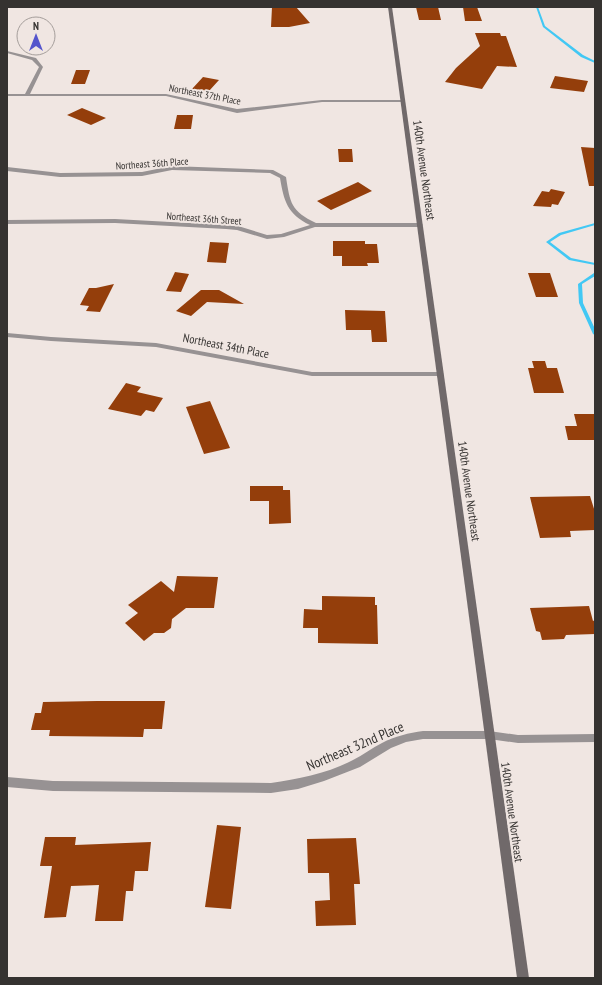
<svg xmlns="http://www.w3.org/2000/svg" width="602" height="985" viewBox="0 0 602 985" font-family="'PT Sans Narrow',sans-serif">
  <rect width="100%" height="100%" fill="#f0e6e2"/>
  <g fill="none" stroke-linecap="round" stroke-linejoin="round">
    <path fill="#42c8f4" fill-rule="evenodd" d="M 536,7 L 538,7 L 545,26 L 583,55 L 595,61 L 595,63 L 581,57 L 543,27 Z
      M 595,223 L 595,225 L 561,235 L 550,242 L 571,258 L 595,263 L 595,265 L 569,260 L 546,242 L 559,233 Z
      M 594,273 L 595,273 L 595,276 L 582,284 L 583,303 L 595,329 L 595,335 L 593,334 L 579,303 L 578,284 Z"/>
  </g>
  <path fill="#943e0b" d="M 272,7 L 296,7 L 310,23 L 289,27 L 271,27 Z
    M 416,7 L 438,7 L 441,20 L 419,20 Z
    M 463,7 L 477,7 L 482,21 L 465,21 Z
    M 475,33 L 500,33 L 501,36 L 506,36 L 517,67 L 497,66 L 482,89 L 445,82 L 456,68 L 480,46 Z
    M 76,70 L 90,70 L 85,84 L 71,84 Z
    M 555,76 L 588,81 L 584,92 L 550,88 Z
    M 203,77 L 219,80 L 209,91 L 192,89 Z
    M 82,108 L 106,118 L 91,125 L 67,115 Z
    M 177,115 L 193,115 L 191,129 L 174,129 Z
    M 581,147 L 595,148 L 595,186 L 589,186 Z
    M 338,149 L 352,149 L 353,162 L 339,162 Z
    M 358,182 L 372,191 L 331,210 L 317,201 Z
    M 551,189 L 565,192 L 558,205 L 552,204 L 551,207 L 533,206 L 542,191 L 549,192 Z
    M 333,241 L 365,241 L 365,244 L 377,244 L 379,263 L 367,263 L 368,266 L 342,266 L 342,256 L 333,256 Z
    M 210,242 L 229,243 L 226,263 L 207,262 Z
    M 175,272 L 189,274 L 181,292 L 166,291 Z
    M 528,273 L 550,273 L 558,297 L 536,297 Z
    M 114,284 L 100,312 L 86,311 L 89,306 L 80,305 L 89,288 L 96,288 Z
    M 201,290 L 219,290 L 244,304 L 207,302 L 191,316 L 176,311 Z
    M 345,310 L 385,311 L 387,342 L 372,342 L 371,330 L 346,330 Z
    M 532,361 L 545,361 L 547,368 L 557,368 L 564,393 L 534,393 L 528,368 L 534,368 Z
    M 126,383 L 141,387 L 137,392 L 163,398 L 154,412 L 146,410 L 141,416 L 108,409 Z
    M 210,401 L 230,448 L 204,454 L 186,407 Z
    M 574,414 L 595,414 L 595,440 L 568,440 L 565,426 L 577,426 Z
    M 250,486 L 283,486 L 283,490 L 290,490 L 291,523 L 269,524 L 269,501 L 250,501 Z
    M 590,496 L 595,512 L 595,530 L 570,531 L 571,537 L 540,538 L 530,497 Z
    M 177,576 L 218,577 L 214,608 L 186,608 L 172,619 L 171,628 L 164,633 L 154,633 L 144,641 L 125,623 L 138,613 L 128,605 L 161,581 L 174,592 Z
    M 322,596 L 375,597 L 375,605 L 377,605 L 378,644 L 318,643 L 318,628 L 303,628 L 304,609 L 322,610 Z
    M 589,606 L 593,621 L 595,620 L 595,634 L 566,635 L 564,639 L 542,640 L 540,632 L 536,631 L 530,608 Z
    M 97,701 L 165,701 L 162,729 L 144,729 L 143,737 L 49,736 L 50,730 L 31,730 L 35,713 L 41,713 L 43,702 Z
    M 217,825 L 241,827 L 231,909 L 205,907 Z
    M 45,837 L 76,837 L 75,845 L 151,842 L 148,871 L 135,871 L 133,891 L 126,891 L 123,921 L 95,921 L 99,885 L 71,886 L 66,917 L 44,918 L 52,866 L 40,866 Z
    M 356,838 L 360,884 L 354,884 L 356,925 L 316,926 L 315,901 L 330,900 L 329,873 L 308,873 L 307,839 Z"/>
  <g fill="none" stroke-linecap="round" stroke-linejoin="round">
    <path fill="#979293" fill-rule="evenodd" d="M 7,51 L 36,58 L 43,67 L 30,94 L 166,94 L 237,109 L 322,100 L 402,100 L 404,101 L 402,102 L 322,102 L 237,113 L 166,96 L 7,96 L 7,94 L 25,94 L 39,67 L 32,60 L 7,53 Z
      M 172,166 L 273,170 L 286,177 C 290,203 291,211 316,223 L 420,223 L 423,225 L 420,227 L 315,227 L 284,237 L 267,239 L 237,230 L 226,229 L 115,223 L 7,224 L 7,220 L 115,219 L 226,225 L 238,226 L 267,235 L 281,234 L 310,225 C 287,214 284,201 280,178 L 270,173 L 172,170 L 142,176 L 60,177 L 7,171 L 7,167 L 60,173 L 142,172 Z
      M 7,333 L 51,337 L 156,343 L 312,372 L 440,372 L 444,374 L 440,376 L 312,376 L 156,347 L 51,341 L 7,337 Z
      M 423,731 L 489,731 L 518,735 L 595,734 L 595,742 L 518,743 L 489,739 L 423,739 L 406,742 L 391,748 L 360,767 L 324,781 L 298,789 L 271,793 L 53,791 L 7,787 L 7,777 L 53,781 L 271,783 C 298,779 329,773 353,760 C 363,755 372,748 382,743 C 395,736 409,733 423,731 Z"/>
    <path fill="#70696a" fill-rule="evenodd" d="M 388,7 L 392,7 L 529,978 L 517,978 Z"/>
  </g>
  <g text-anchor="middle" stroke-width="4" stroke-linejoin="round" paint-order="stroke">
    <g font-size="10" fill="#353230" stroke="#f0e6e2">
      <text transform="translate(205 94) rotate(11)" y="4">Northeast 37th Place</text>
      <text transform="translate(152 163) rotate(-4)" y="4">Northeast 36th Place</text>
      <text transform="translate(204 218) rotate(4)" y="4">Northeast 36th Street</text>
    </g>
    <g font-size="12" fill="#353230" stroke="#f0e6e2">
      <text transform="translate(424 170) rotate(82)" y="4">140th Avenue Northeast</text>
      <text transform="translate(226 346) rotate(11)" y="4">Northeast 34th Place</text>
      <text transform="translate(469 491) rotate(82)" y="4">140th Avenue Northeast</text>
      <text transform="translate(512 812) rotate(82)" y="4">140th Avenue Northeast</text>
    </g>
    <g font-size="14" fill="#353230" stroke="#f0e6e2">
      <text transform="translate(355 746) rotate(-23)" y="5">Northeast 32nd Place</text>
    </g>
  </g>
  <rect width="602" height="985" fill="none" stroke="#353230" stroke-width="16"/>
  <g transform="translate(36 36)"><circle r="19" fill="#f0e6e2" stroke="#a59e9b"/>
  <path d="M0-3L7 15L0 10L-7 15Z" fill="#5555cc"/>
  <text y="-6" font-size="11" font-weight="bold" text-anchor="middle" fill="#353230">N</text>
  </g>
</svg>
